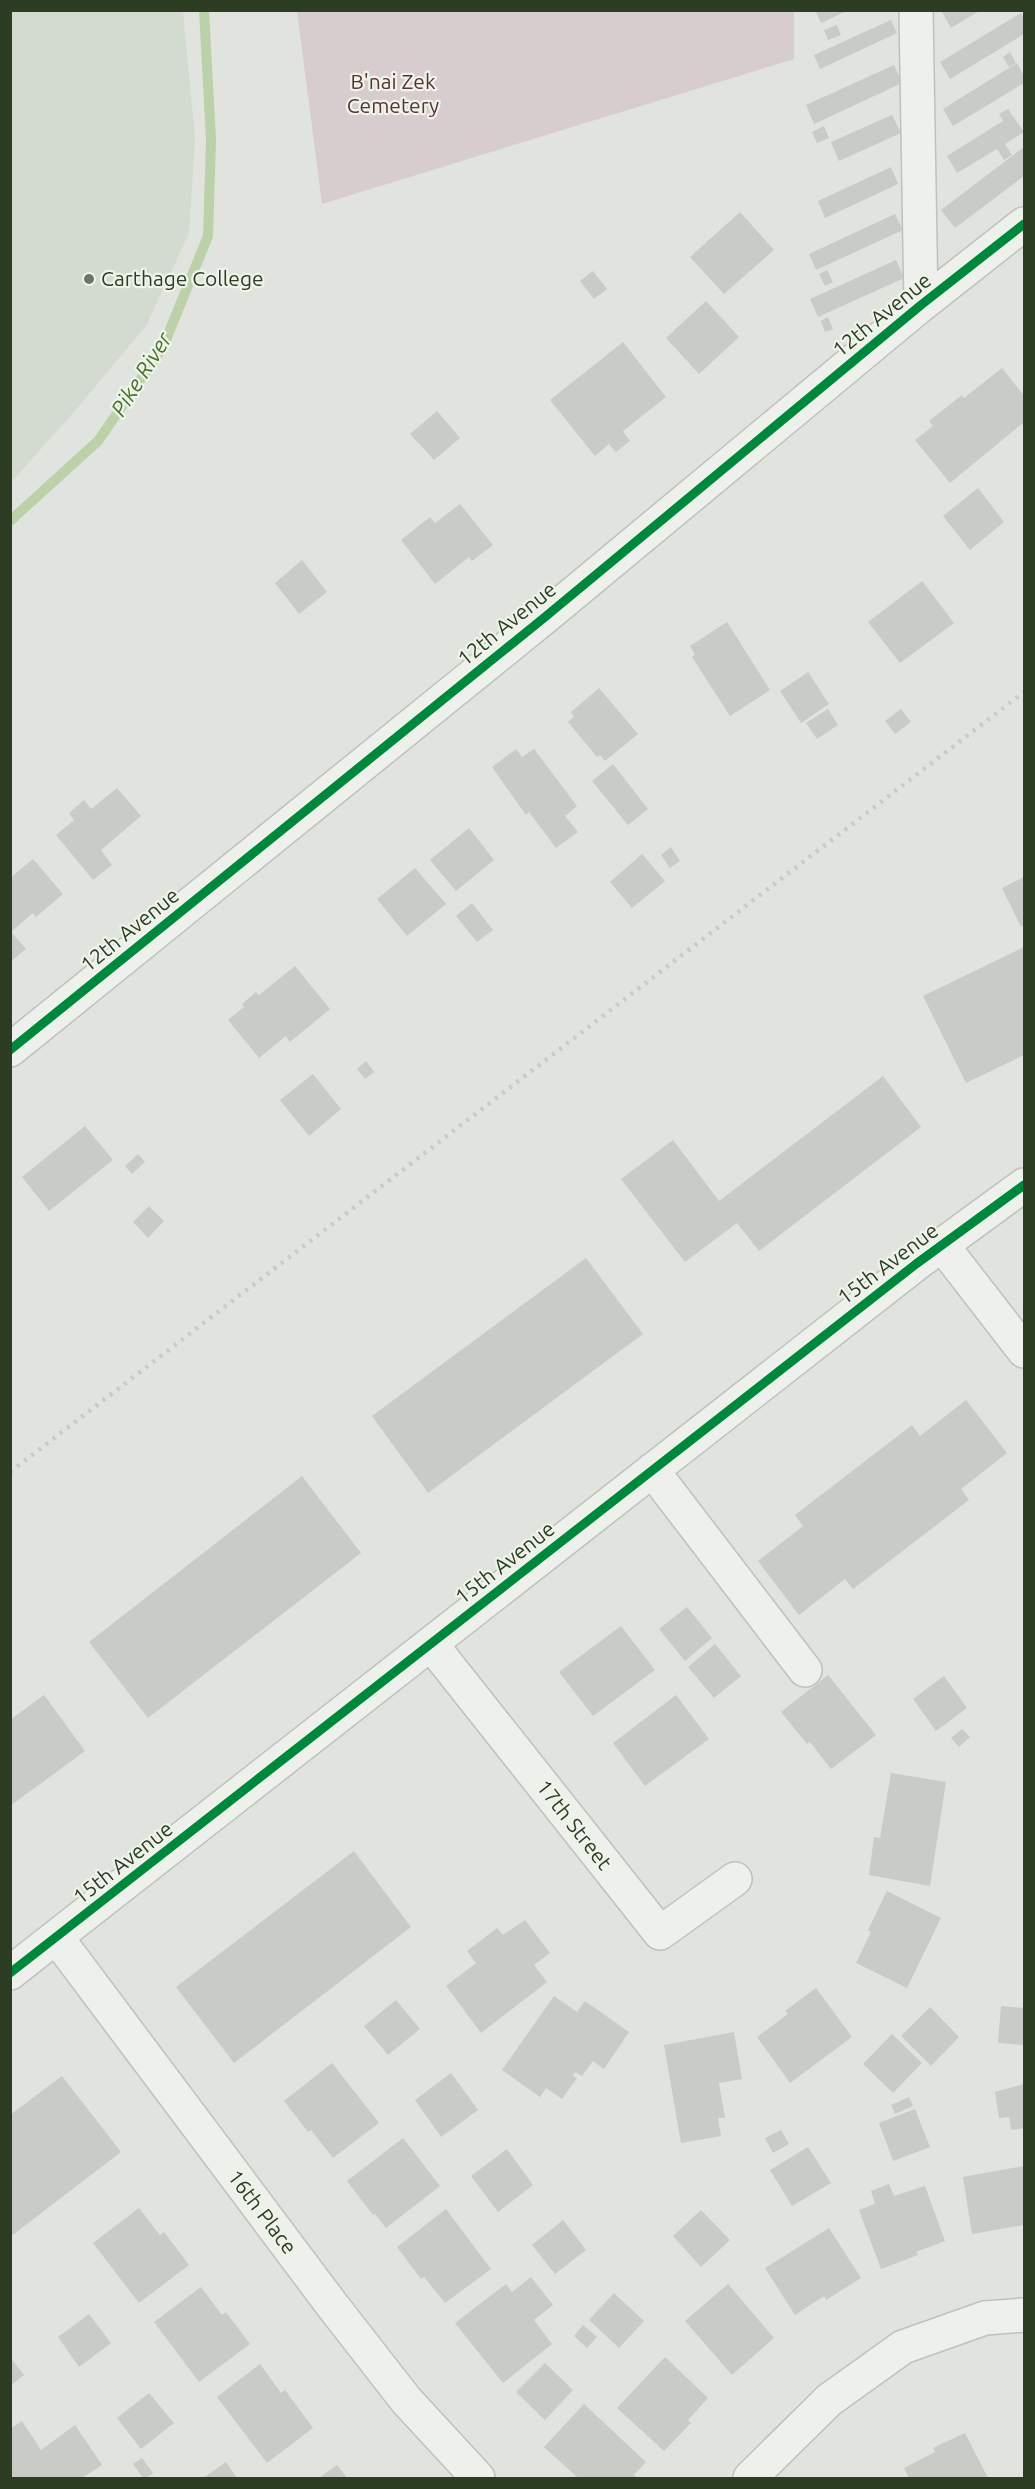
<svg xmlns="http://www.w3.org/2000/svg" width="1035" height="2489" viewBox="0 0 1035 2489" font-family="Ubuntu,sans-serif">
  <rect width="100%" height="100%" fill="#e0e3de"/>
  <path fill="#d3dacf" d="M 11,10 L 183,11 L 195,138 L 189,233 L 146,326 L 72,414 L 14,479 L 11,480 Z"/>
  <path fill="#d8cdce" d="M 297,11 L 794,11 L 794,59 L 322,204 Z"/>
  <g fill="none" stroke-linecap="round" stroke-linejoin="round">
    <path stroke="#bcd1aa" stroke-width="10" d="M 10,521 L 98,441 L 163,347 L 208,236 L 211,140 L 204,10"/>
  </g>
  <path fill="#c8cbc6" d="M 815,10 L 849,10 L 821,23 Z
    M 941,10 L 981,10 L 951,28 Z
    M 1021,13 L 1024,18 L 1024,34 L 950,79 L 940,62 Z
    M 891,20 L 897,33 L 820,69 L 814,55 Z
    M 837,25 L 841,35 L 828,40 L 824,30 Z
    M 1010,52 L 1016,63 L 1009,67 L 1003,57 Z
    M 1017,63 L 1024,76 L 1024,83 L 953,126 L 943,109 Z
    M 894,65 L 902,83 L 814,124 L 806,105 Z
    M 1008,109 L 1024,132 L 1005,144 L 1012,155 L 1004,160 L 997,149 L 957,173 L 947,156 L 1003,121 L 999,114 Z
    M 892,115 L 901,133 L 839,161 L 831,142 Z
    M 824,126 L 829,138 L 817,143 L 812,132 Z
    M 1024,147 L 1024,176 L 955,228 L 941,210 Z
    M 891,167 L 898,184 L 825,218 L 818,201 Z
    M 740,212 L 774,250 L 724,294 L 690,257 Z
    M 895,214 L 903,230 L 816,270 L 809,254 Z
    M 896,260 L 904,278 L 818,317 L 810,299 Z
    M 827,270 L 833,282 L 825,286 L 819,274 Z
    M 593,271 L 607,289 L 594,299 L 580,281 Z
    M 706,301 L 739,337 L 699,374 L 666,338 Z
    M 828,317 L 833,329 L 825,332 L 821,321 Z
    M 623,342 L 666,397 L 623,431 L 630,441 L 616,452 L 609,444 L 595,456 L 550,400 Z
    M 1002,368 L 1024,396 L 1024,422 L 950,483 L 915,440 L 933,426 L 929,421 L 962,395 L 964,398 Z
    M 437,411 L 460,438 L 434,460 L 410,434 Z
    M 978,488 L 1004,522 L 970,550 L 943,516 Z
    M 460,504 L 493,545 L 472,561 L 469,557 L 435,584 L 401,540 L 430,517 L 435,523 Z
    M 302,560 L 327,592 L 299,614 L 275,583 Z
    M 922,581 L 954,623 L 900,663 L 868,622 Z
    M 727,622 L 770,690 L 730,716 L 692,657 L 695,654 L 690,646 Z
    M 808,672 L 829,704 L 801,723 L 780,691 Z
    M 599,688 L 638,734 L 605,761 L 600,755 L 597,757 L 568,722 L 574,717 L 571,712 Z
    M 828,709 L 838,725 L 817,739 L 806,723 Z
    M 901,709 L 911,722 L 895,734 L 885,721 Z
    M 516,749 L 522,757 L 534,749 L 577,806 L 565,816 L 578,832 L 556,848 L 529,812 L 526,815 L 492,767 Z
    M 613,764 L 648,809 L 628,825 L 592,781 Z
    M 117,788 L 141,816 L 101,850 L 112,865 L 93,880 L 56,835 L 74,820 L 69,813 L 84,800 L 91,809 Z
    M 469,828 L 494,860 L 456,891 L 430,860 Z
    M 671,847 L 680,861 L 670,868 L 661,855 Z
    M 642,854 L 665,881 L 632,908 L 610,882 Z
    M 33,859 L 63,894 L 36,917 L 33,913 L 11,932 L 26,949 L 10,962 L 10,878 Z
    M 415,868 L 446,904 L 407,936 L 377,899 Z
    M 1024,877 L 1024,925 L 1021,927 L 1002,888 Z
    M 472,903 L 493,930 L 477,942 L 456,916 Z
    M 1024,947 L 1024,1055 L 966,1083 L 923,996 Z
    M 295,966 L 330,1009 L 290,1042 L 286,1036 L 259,1058 L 228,1020 L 244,1007 L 242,1004 L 256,992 L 259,995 Z
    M 366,1061 L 374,1072 L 365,1079 L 357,1069 Z
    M 313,1074 L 341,1109 L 309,1136 L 280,1100 Z
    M 883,1076 L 921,1127 L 759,1251 L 737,1223 L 685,1262 L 621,1179 L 673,1140 L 719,1201 Z
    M 85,1126 L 113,1160 L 49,1211 L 22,1177 Z
    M 138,1154 L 145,1162 L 132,1174 L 125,1166 Z
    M 149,1206 L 164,1221 L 148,1238 L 133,1222 Z
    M 586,1258 L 643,1334 L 428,1493 L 372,1416 Z
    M 966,1400 L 1007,1453 L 961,1489 L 969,1500 L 853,1589 L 845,1579 L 799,1615 L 758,1561 L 803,1526 L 795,1515 L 912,1425 L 920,1436 Z
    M 302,1476 L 361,1553 L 148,1718 L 89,1642 Z
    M 687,1607 L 712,1638 L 685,1661 L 659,1629 Z
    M 621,1626 L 655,1670 L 593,1716 L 559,1672 Z
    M 715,1644 L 741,1676 L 714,1698 L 688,1667 Z
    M 828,1675 L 876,1735 L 831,1769 L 810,1742 L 807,1744 L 781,1712 Z
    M 944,1676 L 967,1708 L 936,1731 L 913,1699 Z
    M 44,1695 L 85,1751 L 10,1806 L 10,1720 Z
    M 676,1695 L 709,1739 L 645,1786 L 613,1743 Z
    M 962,1729 L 970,1737 L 959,1747 L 951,1738 Z
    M 891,1773 L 946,1782 L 930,1886 L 869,1875 L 874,1837 L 880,1838 Z
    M 354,1851 L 411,1927 L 234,2063 L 176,1987 Z
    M 887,1891 L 941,1918 L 907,1988 L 856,1963 L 871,1932 L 868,1930 Z
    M 525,1920 L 550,1953 L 534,1965 L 547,1982 L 481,2033 L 446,1986 L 476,1963 L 467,1951 L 497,1928 L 503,1935 Z
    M 816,1988 L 852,2037 L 790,2083 L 757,2037 L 788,2014 L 785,2011 Z
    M 554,1996 L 577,2012 L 585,2001 L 629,2032 L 604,2069 L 593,2061 L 582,2076 L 575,2072 L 573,2076 L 577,2078 L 562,2099 L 546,2088 L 540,2097 L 502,2070 Z
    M 396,2000 L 420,2029 L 388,2055 L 364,2026 Z
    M 1001,2006 L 1024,2008 L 1024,2045 L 998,2043 Z
    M 930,2007 L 959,2037 L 931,2066 L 901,2036 Z
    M 734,2032 L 742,2079 L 719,2083 L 725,2118 L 718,2118 L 721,2136 L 681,2143 L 664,2045 Z
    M 892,2034 L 922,2063 L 893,2093 L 863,2064 Z
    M 332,2063 L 379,2123 L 333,2158 L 311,2130 L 308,2132 L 284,2101 Z
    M 451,2073 L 478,2110 L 441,2137 L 415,2100 Z
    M 62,2076 L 121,2152 L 10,2237 L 10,2115 Z
    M 1024,2084 L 1024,2128 L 1011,2130 L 1009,2117 L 999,2118 L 995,2092 Z
    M 909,2097 L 913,2106 L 895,2114 L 891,2105 Z
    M 915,2109 L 930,2147 L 893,2161 L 879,2123 Z
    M 781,2130 L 789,2144 L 773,2153 L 765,2138 Z
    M 403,2138 L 440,2186 L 386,2228 L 375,2214 L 373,2215 L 347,2181 Z
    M 808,2147 L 831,2183 L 792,2206 L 770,2170 Z
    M 507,2149 L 533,2185 L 498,2212 L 471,2176 Z
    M 1024,2166 L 1024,2225 L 972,2234 L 963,2177 Z
    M 889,2184 L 894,2196 L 925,2186 L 945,2241 L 916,2252 L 918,2255 L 881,2269 L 859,2210 L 875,2204 L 871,2191 Z
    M 139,2208 L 160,2235 L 164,2232 L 189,2265 L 139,2303 L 93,2243 Z
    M 446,2209 L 491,2269 L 445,2303 L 424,2277 L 421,2279 L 397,2247 Z
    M 701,2210 L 730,2240 L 701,2267 L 673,2236 Z
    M 563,2220 L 586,2250 L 555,2274 L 532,2245 Z
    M 829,2228 L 861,2278 L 826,2300 L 824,2296 L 795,2315 L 765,2268 Z
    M 531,2277 L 553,2305 L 534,2320 L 552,2344 L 503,2383 L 455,2323 L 506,2284 L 512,2292 Z
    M 728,2284 L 774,2338 L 732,2375 L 685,2321 Z
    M 201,2287 L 222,2315 L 226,2312 L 250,2344 L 199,2382 L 154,2322 Z
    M 614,2293 L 644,2321 L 619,2348 L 589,2320 Z
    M 89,2314 L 111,2343 L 79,2367 L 58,2337 Z
    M 583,2325 L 597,2337 L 587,2348 L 574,2336 Z
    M 10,2357 L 24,2375 L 10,2386 Z
    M 665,2357 L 708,2398 L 688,2420 L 691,2423 L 664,2451 L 617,2408 Z
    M 545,2363 L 573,2390 L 545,2420 L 516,2392 Z
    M 260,2364 L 281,2393 L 285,2390 L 313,2428 L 267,2463 L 217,2397 Z
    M 149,2393 L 174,2423 L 141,2449 L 117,2418 Z
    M 584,2404 L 646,2462 L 634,2475 L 637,2478 L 578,2478 L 544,2447 Z
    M 22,2421 L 41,2450 L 75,2425 L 102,2465 L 82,2478 L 10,2478 L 10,2429 Z
    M 965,2433 L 988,2478 L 909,2478 L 904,2468 L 935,2452 L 933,2448 Z
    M 142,2458 L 153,2473 L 146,2478 L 143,2478 L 133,2464 Z
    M 226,2462 L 237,2478 L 203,2478 Z
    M 337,2465 L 347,2478 L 319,2478 Z"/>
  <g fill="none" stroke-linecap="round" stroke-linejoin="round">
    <g stroke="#bec1bc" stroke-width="36">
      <path id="minor" d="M 916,10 L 921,305
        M 10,1050 L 545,617 L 921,305 L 1024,224
        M 942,1245 L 1024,1351
        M 652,1470 L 805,1670
        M 431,1644 L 660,1933 L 735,1879
        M 57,1938 L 332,2305 L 406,2400 L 478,2478
        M 10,1973 L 916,1264 L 1024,1185
        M 750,2478 L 829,2400 L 903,2347 L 985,2318 L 1024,2315"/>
    </g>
    <use href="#minor" stroke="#eef0ec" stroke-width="33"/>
    <path stroke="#c8cbc6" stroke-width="4.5" stroke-dasharray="3 6" stroke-linecap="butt" d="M 10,1472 L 1024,692"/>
    <g stroke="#eef4ea" stroke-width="13">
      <path id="cycleway" d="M 10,1050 L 545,617 L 921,305 L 1024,224
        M 10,1973 L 916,1264 L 1024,1185"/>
    </g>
    <use href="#cycleway" stroke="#00873e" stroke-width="9"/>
  </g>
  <circle fill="#6b7765" stroke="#eef4ea" stroke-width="2" cx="89" cy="279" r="6"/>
  <g text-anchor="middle" stroke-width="4.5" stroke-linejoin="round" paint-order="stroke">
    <g font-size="21" fill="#593137" stroke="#eef4ea">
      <text x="393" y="89">B'nai Zek<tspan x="393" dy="24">Cemetery</tspan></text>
    </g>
    <g font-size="21" fill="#2c3d24" stroke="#eef4ea" text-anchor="start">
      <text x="101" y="286">Carthage College</text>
    </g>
    <g font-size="21" fill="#2c3d24" stroke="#eef4ea">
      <text transform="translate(882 315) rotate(-39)" y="7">12th Avenue</text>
      <text transform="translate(507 624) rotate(-39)" y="7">12th Avenue</text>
      <text transform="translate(130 930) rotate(-39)" y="7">12th Avenue</text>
      <text transform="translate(888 1264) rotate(-37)" y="7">15th Avenue</text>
      <text transform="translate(505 1563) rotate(-38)" y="7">15th Avenue</text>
      <text transform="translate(574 1825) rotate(52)" y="7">17th Street</text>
      <text transform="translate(123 1863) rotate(-38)" y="7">15th Avenue</text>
      <text transform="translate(262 2212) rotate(53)" y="7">16th Place</text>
    </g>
    <g font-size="22" font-style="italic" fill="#4a722d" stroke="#eef4ea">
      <text transform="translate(141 374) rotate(-58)" y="8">Pike River</text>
    </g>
  </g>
  <rect width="1035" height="2489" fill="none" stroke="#2c3d24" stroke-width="24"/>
</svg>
